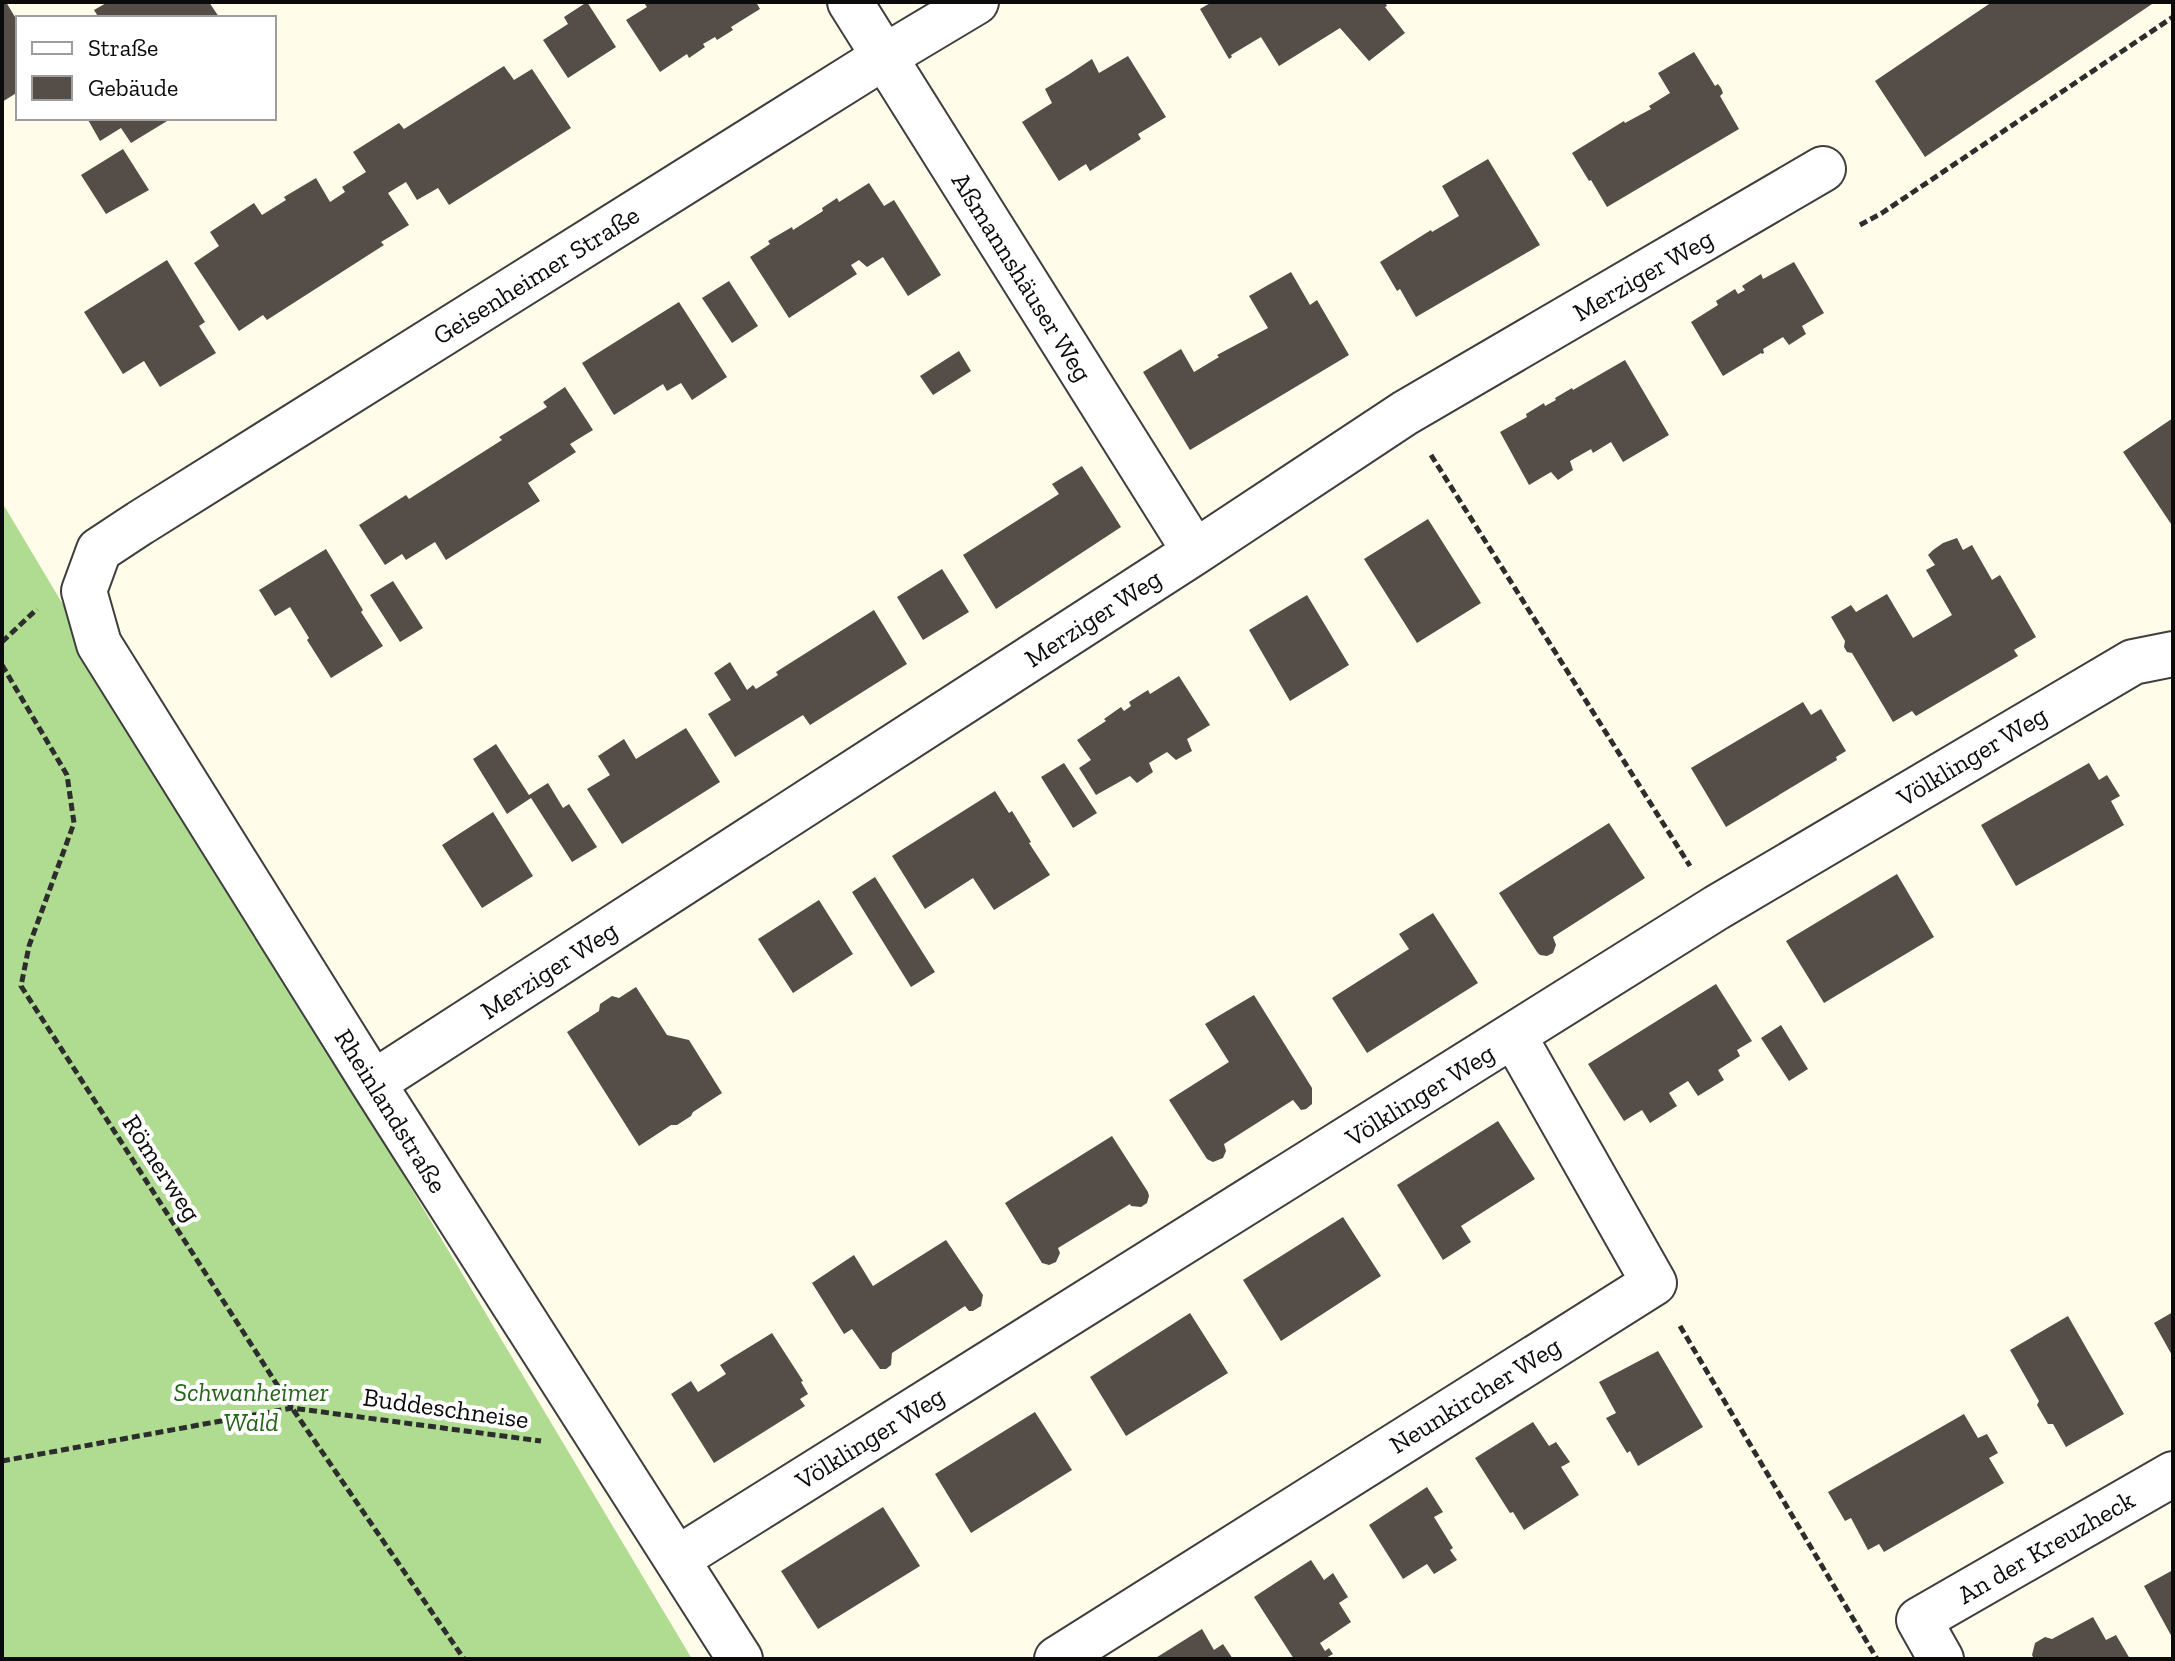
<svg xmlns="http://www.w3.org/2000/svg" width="2175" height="1661" viewBox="0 0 2175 1661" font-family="'Zilla Slab',serif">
  <rect width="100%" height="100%" fill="#fffcea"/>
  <path fill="#afdc91" d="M 2,503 L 6,509 L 692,1659 L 2,1659 Z"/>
  <path fill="#554d47" d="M 6,2 L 18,22 L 18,92 L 2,102 L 2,3 Z
    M 108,2 L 209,2 L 219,17 L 99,18 L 94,10 Z
    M 587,2 L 616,47 L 568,78 L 543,40 L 568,24 L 564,17 Z
    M 647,2 L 756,2 L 760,9 L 731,27 L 733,30 L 717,40 L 715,37 L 703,44 L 705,47 L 689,58 L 687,54 L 660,72 L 626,20 L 647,7 L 644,3 Z
    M 1212,2 L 1243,2 L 1245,4 L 1248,2 L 1385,2 L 1387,6 L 1385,7 L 1405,33 L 1369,61 L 1340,28 L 1279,66 L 1261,37 L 1231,55 L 1232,57 L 1229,59 L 1200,9 Z
    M 1992,2 L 2155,2 L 1925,157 L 1875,81 Z
    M 1694,52 L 1715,86 L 1718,84 L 1721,88 L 1723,93 L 1720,96 L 1739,129 L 1607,207 L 1591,180 L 1589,181 L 1572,153 L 1624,121 L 1625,123 L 1651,109 L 1649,106 L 1670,93 L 1658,73 Z
    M 1128,56 L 1166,117 L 1138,134 L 1141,139 L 1090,171 L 1086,164 L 1059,181 L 1022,122 L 1052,103 L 1045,89 L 1068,75 L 1092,59 L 1099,73 Z
    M 504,66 L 514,80 L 532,69 L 571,128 L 449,205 L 438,188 L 417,200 L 406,182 L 388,193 L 409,225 L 381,242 L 384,245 L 267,320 L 263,315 L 239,331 L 194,263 L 219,246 L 210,232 L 254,203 L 262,215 L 286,200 L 284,197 L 316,178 L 330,202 L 345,192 L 342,187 L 366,172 L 353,152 L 399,123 L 404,129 Z
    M 87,118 L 172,118 L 131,143 L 121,128 L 100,141 Z
    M 123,149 L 149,190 L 106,214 L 81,175 Z
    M 1488,159 L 1540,245 L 1416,317 L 1400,289 L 1397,291 L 1380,262 L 1431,230 L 1432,232 L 1459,216 L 1442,186 Z
    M 869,183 L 884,206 L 894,200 L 941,275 L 908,296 L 883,257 L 867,267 L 859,260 L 851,265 L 857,274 L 789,318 L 750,257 L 770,244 L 768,241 L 792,227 L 793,230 L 823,211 L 822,208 L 837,198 L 839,202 Z
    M 167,260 L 205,322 L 199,326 L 216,353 L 160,387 L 144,361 L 123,374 L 84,312 Z
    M 1794,262 L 1824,313 L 1802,326 L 1806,334 L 1789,345 L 1783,337 L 1763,349 L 1764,353 L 1762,354 L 1761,353 L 1723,376 L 1691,322 L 1718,305 L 1716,301 L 1735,289 L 1738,294 L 1745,290 L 1742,286 L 1761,274 L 1763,279 Z
    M 1291,272 L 1310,305 L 1317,300 L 1349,355 L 1190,450 L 1143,372 L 1181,349 L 1194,372 L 1219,357 L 1217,355 L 1268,328 L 1249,296 Z
    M 729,281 L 758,326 L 732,343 L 702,298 Z
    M 679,302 L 727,377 L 692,400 L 681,383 L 667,391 L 663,384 L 614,415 L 582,363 Z
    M 959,351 L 971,371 L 933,395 L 920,376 Z
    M 1625,360 L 1669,435 L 1623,462 L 1611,442 L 1593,453 L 1591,449 L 1570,461 L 1573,470 L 1558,480 L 1551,472 L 1529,485 L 1500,432 L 1527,417 L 1526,414 L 1544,403 L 1545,406 L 1556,400 L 1555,398 L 1572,388 L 1573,390 Z
    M 565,387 L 593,430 L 570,444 L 576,452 L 528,483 L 540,501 L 446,560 L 435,542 L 406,560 L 402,554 L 385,565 L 359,525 L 406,495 L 409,499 L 502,440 L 499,437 L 547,407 L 543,402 Z
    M 2173,418 L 2173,527 L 2123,452 Z
    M 1082,466 L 1121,527 L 996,609 L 963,555 L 1059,494 L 1052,484 Z
    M 1428,519 L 1481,603 L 1417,643 L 1364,559 Z
    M 1957,538 L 1963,550 L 1972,545 L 1992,580 L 2000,575 L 2036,637 L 2014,650 L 2018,656 L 1916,716 L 1912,711 L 1893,722 L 1852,653 L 1847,652 L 1844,647 L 1845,641 L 1831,617 L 1851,605 L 1856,612 L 1887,594 L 1913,638 L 1952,615 L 1926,570 L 1935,565 L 1928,555 L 1933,550 L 1943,543 Z
    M 326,549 L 363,610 L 361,612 L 383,646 L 331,678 L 307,640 L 309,638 L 290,607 L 275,616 L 259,590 Z
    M 942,569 L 969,612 L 923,640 L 897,597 Z
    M 393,581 L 423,628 L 400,642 L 370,595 Z
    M 1307,595 L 1349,665 L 1290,701 L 1249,630 Z
    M 874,610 L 907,664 L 810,725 L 803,715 L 735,757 L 708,714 L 731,700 L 714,673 L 730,662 L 747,690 L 753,685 L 756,689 L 778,675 L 776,672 Z
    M 1179,676 L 1210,725 L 1187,739 L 1192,751 L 1176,760 L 1167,752 L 1149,763 L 1153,772 L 1137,783 L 1130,776 L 1096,795 L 1079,768 L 1091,760 L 1077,740 L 1106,721 L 1104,719 L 1121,707 L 1124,711 L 1131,706 L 1129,702 L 1148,690 L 1150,694 Z
    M 1803,702 L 1811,715 L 1821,709 L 1846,751 L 1836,757 L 1837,760 L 1726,827 L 1691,768 Z
    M 686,728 L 720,782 L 622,844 L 587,789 L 610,775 L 598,756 L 624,739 L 636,759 Z
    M 496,744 L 529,795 L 548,783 L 563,808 L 569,804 L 597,847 L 572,862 L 531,798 L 507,814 L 473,759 Z
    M 1064,763 L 1097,813 L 1073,828 L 1041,777 Z
    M 2089,763 L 2099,780 L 2107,775 L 2120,796 L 2111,801 L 2124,825 L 2016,886 L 1981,825 Z
    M 995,791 L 1009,813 L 1012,811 L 1031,842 L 1029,843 L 1050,875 L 994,910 L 973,878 L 925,909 L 892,856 Z
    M 493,812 L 533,876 L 482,908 L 442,845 Z
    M 1609,823 L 1645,878 L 1553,937 L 1556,945 L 1553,953 L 1547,956 L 1540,955 L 1537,952 L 1499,893 Z
    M 1897,874 L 1934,937 L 1824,1003 L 1786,941 Z
    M 875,877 L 935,972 L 911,987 L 852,892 Z
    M 819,900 L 853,954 L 793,993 L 758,939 Z
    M 1433,913 L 1478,983 L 1367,1053 L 1332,998 L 1409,949 L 1399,934 Z
    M 1716,984 L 1752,1041 L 1737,1050 L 1740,1056 L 1718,1070 L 1724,1080 L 1698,1096 L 1688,1081 L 1669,1093 L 1677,1106 L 1650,1123 L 1642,1110 L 1624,1121 L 1588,1064 Z
    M 636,987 L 667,1035 L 689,1040 L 722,1093 L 693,1112 L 691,1116 L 677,1125 L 671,1125 L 639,1146 L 567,1032 L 599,1011 L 600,1004 L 612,996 L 619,998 Z
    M 1254,995 L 1312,1088 L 1312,1104 L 1306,1109 L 1301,1110 L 1293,1100 L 1224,1144 L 1226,1151 L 1223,1158 L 1213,1162 L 1207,1159 L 1169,1100 L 1229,1062 L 1205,1024 Z
    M 1781,1025 L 1808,1069 L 1789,1081 L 1761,1038 Z
    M 1498,1121 L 1535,1179 L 1461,1226 L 1471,1242 L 1443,1260 L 1397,1185 Z
    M 1112,1136 L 1148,1192 L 1149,1196 L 1147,1203 L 1141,1207 L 1131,1206 L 1130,1204 L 1058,1248 L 1060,1253 L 1056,1262 L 1049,1265 L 1042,1263 L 1005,1203 Z
    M 1343,1217 L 1381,1276 L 1281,1341 L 1243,1280 Z
    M 946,1240 L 983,1295 L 981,1306 L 973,1311 L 969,1311 L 965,1306 L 892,1353 L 891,1365 L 886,1369 L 880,1369 L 852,1329 L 844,1334 L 812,1283 L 854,1255 L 873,1286 Z
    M 2173,1312 L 2173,1357 L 2154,1323 Z
    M 1190,1313 L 1228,1373 L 1126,1436 L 1090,1377 Z
    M 2068,1316 L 2124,1414 L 2066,1447 L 2053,1424 L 2048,1424 L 2037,1405 L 2039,1401 L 2010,1350 Z
    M 772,1333 L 803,1381 L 801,1382 L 808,1394 L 800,1399 L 805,1406 L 714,1463 L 671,1394 L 691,1381 L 698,1392 L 726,1374 L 720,1365 Z
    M 1658,1351 L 1703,1427 L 1638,1466 L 1630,1451 L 1627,1453 L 1606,1418 L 1616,1413 L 1599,1382 Z
    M 1035,1412 L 1072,1470 L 971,1533 L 935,1474 Z
    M 1964,1414 L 1978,1438 L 1987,1434 L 1998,1453 L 1989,1458 L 2004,1483 L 1884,1552 L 1879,1544 L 1868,1550 L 1851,1518 L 1845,1521 L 1828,1492 Z
    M 1533,1422 L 1549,1446 L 1556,1442 L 1570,1462 L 1561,1467 L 1579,1495 L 1524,1530 L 1513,1512 L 1510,1513 L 1475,1458 Z
    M 1427,1487 L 1443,1512 L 1434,1517 L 1453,1548 L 1450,1550 L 1457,1560 L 1434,1574 L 1427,1564 L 1403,1579 L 1369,1525 Z
    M 883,1507 L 920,1566 L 818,1629 L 781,1571 Z
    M 1311,1560 L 1324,1580 L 1333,1573 L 1348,1597 L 1339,1603 L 1351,1622 L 1320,1643 L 1325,1651 L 1329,1648 L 1333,1654 L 1324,1659 L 1294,1659 L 1254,1597 Z
    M 2173,1570 L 2173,1639 L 2144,1586 Z
    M 2093,1617 L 2106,1640 L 2116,1635 L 2130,1659 L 2034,1659 L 2032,1655 L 2035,1643 L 2045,1637 L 2052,1639 Z
    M 1202,1629 L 1214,1650 L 1223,1644 L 1233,1659 L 1154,1659 Z"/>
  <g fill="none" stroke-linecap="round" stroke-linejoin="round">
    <g stroke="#3e3e3e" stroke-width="48">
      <path id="minor" d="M 850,2 L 1195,552
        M 373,1083 L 1195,552 L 1405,413 L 1823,169
        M 677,1559 L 1716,908 L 2133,662 L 2173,654
        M 740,1659 L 373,1083 L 99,644 L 84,591 L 99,550 L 140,523 L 884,57 L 976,2
        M 1057,1659 L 1654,1283 L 1514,1036
        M 1941,1659 L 1919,1620 L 2173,1474"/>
    </g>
    <path stroke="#2d2d2d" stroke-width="5" stroke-dasharray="8 4" stroke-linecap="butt" d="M 1860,225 L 1882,213 L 2173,17
      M 1431,455 L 1690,866
      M 2,642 L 37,609
      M 2,665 L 67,775 L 74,823 L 29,946 L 21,986 L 292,1408 L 464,1659
      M 1680,1326 L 1877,1659
      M 2,1461 L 292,1408 L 541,1441"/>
    <use href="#minor" stroke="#fff" stroke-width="44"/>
  </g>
  <g text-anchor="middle" stroke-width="8" stroke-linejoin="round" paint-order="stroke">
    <g font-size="26" fill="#0b0b0b" stroke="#fff">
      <text transform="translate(536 275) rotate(-32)" y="9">Geisenheimer Straße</text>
      <text transform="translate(1643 275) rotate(-30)" y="9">Merziger Weg</text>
      <text transform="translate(1022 277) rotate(58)" y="9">Aßmannshäuser Weg</text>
      <text transform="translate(1093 618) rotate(-33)" y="9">Merziger Weg</text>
      <text transform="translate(1972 756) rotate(-31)" y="9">Völklinger Weg</text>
      <text transform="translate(549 970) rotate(-33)" y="9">Merziger Weg</text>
      <text transform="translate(1420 1095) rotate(-32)" y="9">Völklinger Weg</text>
      <text transform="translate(391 1111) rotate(58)" y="9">Rheinlandstraße</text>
      <text transform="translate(162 1168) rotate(57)" y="9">Römerweg</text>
      <text transform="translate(1475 1395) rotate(-32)" y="9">Neunkircher Weg</text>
      <text transform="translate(446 1408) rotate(8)" y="9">Buddeschneise</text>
      <text transform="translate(870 1438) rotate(-32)" y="9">Völklinger Weg</text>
      <text transform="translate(2046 1547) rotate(-30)" y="9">An der Kreuzheck</text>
    </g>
    <g font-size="26" font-style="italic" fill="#25651a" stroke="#fff">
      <text x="251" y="1401">Schwanheimer<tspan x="251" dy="30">Wald</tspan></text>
    </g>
  </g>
  <rect width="2175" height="1661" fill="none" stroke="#0b0b0b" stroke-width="8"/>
  <rect x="16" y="16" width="260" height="104" fill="#ffffff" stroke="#9d9d9d" stroke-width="2"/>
  <rect x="32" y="42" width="40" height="12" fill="#ffffff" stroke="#9d9d9d" stroke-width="2"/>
  <text x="88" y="56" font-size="24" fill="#0b0b0b">Straße</text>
  <rect x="32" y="76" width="40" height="24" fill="#554d47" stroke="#9d9d9d" stroke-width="2"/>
  <text x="88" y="96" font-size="24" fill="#0b0b0b">Gebäude</text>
</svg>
